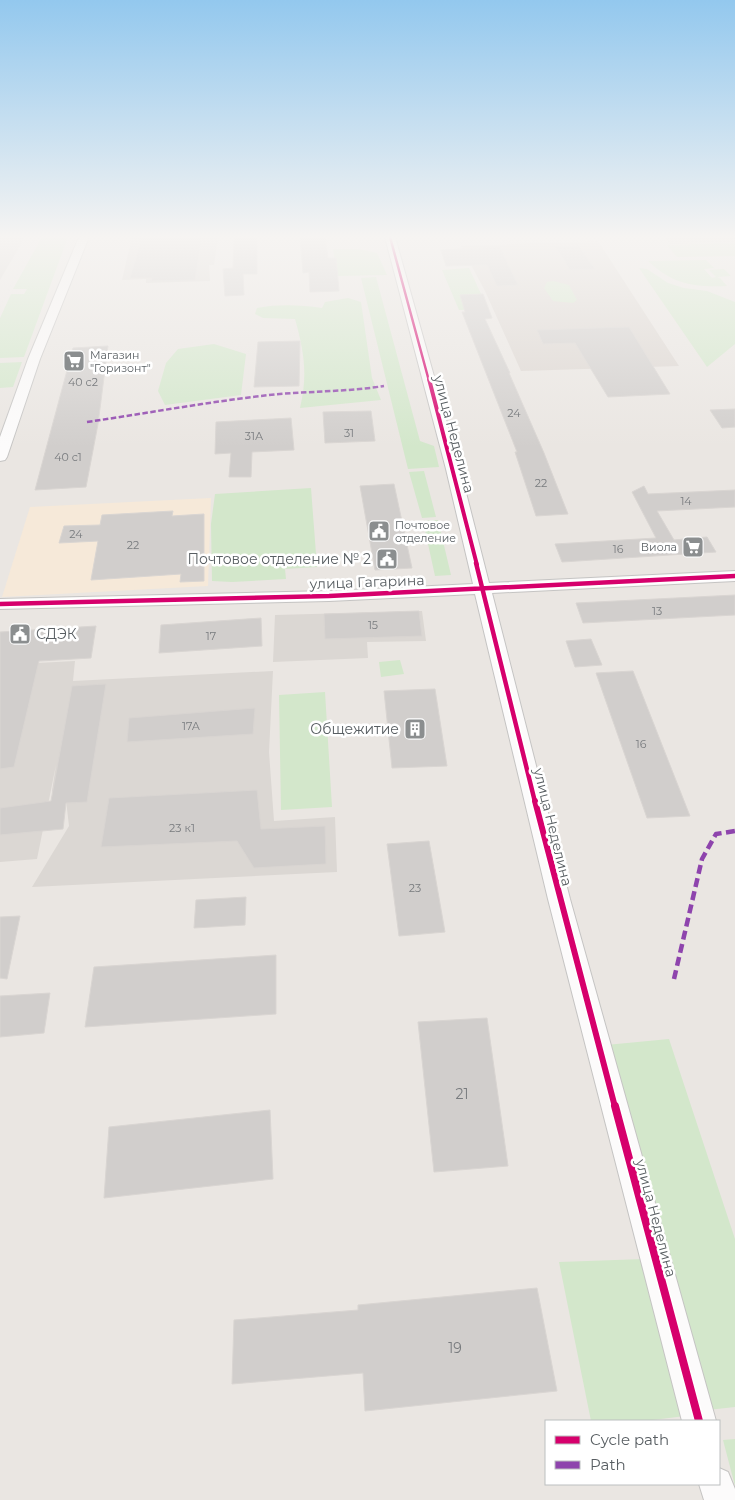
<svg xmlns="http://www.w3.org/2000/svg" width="735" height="1500" viewBox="0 0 735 1500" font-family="Montserrat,sans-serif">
  <rect width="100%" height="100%" fill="#eae6e2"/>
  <path fill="#f6e9d9" d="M 211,498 L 208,586 L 2,597 L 30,507 Z"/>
  <path fill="#dbd7d3" d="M 0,237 L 25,237 L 0,280 Z
    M 132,237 L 218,237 L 214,265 L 209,265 L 210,281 L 146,283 L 146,279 L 122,280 Z
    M 422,611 L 426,641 L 367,642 L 368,658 L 273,662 L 275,615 Z
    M 75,661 L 73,681 L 273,671 L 269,752 L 274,821 L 335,817 L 337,872 L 32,887 L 69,826 L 66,800 L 52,791 L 56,765 L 37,859 L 0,862 L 0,665 Z"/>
  <path fill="#dcd6d1" d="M 664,237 L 735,237 L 735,242 L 670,244 Z
    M 598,241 L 679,366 L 521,371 L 485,291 L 461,246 Z"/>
  <path fill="#d3e7cb" d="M 42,237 L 68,237 L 24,357 L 0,358 L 0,318 L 11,294 L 24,294 L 27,289 L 13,289 Z
    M 735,243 L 735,256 L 677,257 L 667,245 Z
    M 333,249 L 359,249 L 377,253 L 387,275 L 337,276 Z
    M 706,260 L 714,268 L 704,269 L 712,278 L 716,277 L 709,270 L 724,269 L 731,276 L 717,277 L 720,278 L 727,286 C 693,287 674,285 648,261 Z
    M 469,268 L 488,309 L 459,310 L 442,270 Z
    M 639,268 L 647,269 L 668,283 L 684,288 L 707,291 L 735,302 L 735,344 L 707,367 Z
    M 376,277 L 420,441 L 434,446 L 439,467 L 408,469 L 361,278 Z
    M 553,281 L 569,285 L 577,300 L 573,303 L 553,301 L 544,288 L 547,282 Z
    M 348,298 L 361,302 L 372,378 L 381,400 L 300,408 C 308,375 304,351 295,319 L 263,318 L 255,314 L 257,308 C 279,304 300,305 322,308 L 325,302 Z
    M 214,344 L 246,354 L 241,395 L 165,405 L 158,391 L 166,363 L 178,349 Z
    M 22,362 L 13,387 L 0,388 L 0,363 Z
    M 424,471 L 436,517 L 422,518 L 409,472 Z
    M 311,488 L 317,567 L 285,569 L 286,579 L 232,582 L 212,581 L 211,524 L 215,494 Z
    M 438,520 L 451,575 L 435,576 L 423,521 Z
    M 400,660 L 404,674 L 381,677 L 379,662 Z
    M 325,692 L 332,807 L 281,810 L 279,695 Z
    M 669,1039 L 735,1239 L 735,1407 L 708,1410 L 606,1045 Z
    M 644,1259 L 685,1416 L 645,1421 L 591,1421 L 559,1262 Z
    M 735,1439 L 735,1486 L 723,1440 Z"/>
  <path fill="#d1cecc" stroke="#d9d5d2" d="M 142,237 L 202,237 L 195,280 L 151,281 L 152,278 L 130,278 Z
    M 234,237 L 257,237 L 257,274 L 243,274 L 244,295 L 225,296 L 223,269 L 233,268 Z
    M 300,237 L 325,237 L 328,258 L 336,258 L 339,291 L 310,292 L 309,272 L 303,273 Z
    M 579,245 L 595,269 L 570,270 L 555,246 Z
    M 500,247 L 518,285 L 497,286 L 487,265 L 446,266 L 441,250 Z
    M 483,294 L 492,318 L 485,319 L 510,373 L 509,373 L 544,453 L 568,514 L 536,516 L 515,452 L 517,452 L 462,312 L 465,312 L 460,295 Z
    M 629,327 L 670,394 L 608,397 L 575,343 L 543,344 L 537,330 Z
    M 300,341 L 299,386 L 254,387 L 258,342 Z
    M 108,346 L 98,424 L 86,487 L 35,490 L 73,348 Z
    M 735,409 L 735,427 L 722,428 L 710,410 Z
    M 371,411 L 375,441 L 325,443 L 323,412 Z
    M 291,418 L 294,450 L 252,452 L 251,477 L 229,477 L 231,453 L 215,454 L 216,422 Z
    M 394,484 L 412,568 L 375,570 L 360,486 Z
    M 644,486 L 648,494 L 735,490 L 735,507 L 657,511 L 674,540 L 707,537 L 716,552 L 562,562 L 555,544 L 656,538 L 632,492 Z
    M 173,511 L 172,516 L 204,514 L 204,581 L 180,582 L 181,574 L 91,580 L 98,541 L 59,543 L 64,526 L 100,525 L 102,515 Z
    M 735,595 L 735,615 L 583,623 L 576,603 Z
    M 419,611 L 422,636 L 325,639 L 324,614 Z
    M 261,618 L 262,646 L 159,653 L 161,625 Z
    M 96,626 L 91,658 L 39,661 L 14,767 L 0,769 L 0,632 Z
    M 591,639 L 602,665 L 575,667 L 566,641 Z
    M 633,671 L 690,816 L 647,818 L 596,673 Z
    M 106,684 L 87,802 L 66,803 L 63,829 L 0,835 L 0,808 L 51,801 L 72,686 Z
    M 435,689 L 447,766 L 392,768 L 384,691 Z
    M 255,708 L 253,734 L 127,742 L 129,718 Z
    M 257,790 L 261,829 L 325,826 L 326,864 L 254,868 L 237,841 L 101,847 L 109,798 Z
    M 429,841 L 445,932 L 399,936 L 387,844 Z
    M 246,897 L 245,925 L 194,928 L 196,900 Z
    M 20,916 L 7,979 L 0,978 L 0,917 Z
    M 276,955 L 276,1014 L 85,1027 L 94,967 Z
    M 50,993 L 44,1033 L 0,1037 L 0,996 Z
    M 487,1018 L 508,1166 L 434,1172 L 418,1022 Z
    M 270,1110 L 273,1179 L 104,1198 L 109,1127 Z
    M 537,1288 L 557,1391 L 365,1411 L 363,1373 L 232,1384 L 234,1320 L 358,1310 L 358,1305 Z"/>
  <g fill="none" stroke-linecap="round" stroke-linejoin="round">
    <g stroke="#c5c4c3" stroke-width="2">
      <path id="minor" d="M 79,237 L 89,237 L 40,359 L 7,457 L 5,460 L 0,461 L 0,437 L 28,359 Z
        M 385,237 L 395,237 L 460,469 L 489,583 L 735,571 L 735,581 L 492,593 L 570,899 L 716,1421 L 682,1421 L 548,899 L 475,594 L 329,601 L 0,609 L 0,599 L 329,591 L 473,584 L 446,469 Z
        M 719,1468 L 728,1472 L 735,1489 L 735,1500 L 704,1500 L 699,1484 L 719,1484 Z"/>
    </g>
    <use href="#minor" fill="#fcfbfb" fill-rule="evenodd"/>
    <path stroke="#e2e1e1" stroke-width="2" stroke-dasharray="0.5 4" stroke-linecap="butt" d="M 0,306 L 38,237"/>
    <path stroke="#8e44ad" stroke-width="2.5" stroke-dasharray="5.5 2.5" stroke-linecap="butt" d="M 87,422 C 148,413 208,402 269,395 C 308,391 346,392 384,386"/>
    <path stroke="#8e44ad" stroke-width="4.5" stroke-dasharray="9 4.5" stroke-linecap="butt" d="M 674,979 L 702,859 L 716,834 L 735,831"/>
    <g stroke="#fff" stroke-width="4.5">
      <path id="cycleway-far4" d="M 390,237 L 429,381"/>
    </g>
    <g stroke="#fff" stroke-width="6">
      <path id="cycleway-far3" d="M 429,379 L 477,565"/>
    </g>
    <g stroke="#fff" stroke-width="8">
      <path id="cycleway-far2" d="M 476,563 L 535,802
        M 0,604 L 329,596 L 735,576"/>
    </g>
    <g stroke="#fff" stroke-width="9">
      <path id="cycleway-far1" d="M 535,801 L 615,1107"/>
    </g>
    <g stroke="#fff" stroke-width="11">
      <path id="cycleway" d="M 615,1106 L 699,1421"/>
    </g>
    <use href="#cycleway-far4" stroke="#d6006c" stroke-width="2.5"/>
    <use href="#cycleway-far3" stroke="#d6006c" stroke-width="4"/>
    <use href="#cycleway-far2" stroke="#d6006c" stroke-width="4.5"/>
    <use href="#cycleway-far1" stroke="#d6006c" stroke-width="6"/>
    <use href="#cycleway" stroke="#d6006c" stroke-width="8"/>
  </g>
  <linearGradient id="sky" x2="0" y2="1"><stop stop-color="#93c8ee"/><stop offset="0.53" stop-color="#f6f4f2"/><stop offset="1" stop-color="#f6f4f2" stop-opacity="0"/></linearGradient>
  <rect width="735" height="447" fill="url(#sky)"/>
  <defs>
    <g id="supermarket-square" transform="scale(1.125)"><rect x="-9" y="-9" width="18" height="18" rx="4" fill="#8b8e8f" stroke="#fff"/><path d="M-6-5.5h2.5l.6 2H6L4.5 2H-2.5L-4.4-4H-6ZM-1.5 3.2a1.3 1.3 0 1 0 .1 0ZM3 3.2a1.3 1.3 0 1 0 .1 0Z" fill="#fff"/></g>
    <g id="civic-square" transform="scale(1.125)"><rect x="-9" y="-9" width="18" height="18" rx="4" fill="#8b8e8f" stroke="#fff"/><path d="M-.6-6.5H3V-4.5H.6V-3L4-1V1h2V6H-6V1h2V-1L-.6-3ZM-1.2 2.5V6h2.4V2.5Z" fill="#fff"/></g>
    <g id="building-square" transform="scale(1.125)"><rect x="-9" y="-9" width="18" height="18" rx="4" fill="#8b8e8f" stroke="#fff"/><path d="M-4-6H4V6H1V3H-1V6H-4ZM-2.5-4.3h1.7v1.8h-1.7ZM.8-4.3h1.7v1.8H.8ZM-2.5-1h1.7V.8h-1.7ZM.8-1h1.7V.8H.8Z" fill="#fff"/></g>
  </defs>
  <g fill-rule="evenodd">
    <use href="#supermarket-square" x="74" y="361"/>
    <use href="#civic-square" x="379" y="531"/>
    <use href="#supermarket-square" x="693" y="547"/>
    <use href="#civic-square" x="387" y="559"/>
    <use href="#civic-square" x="20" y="634"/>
    <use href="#building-square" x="415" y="729"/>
  </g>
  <g text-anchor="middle" stroke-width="5" stroke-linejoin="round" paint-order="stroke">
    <g font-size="11" fill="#585e62" stroke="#fff" text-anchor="start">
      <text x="90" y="359">Магазин<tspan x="90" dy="13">"Горизонт"</tspan></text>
      <text x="395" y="529">Почтовое<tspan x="395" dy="13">отделение</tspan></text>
      <text x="677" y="551" text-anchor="end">Виола</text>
    </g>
    <g font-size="11" fill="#787b7e">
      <text x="83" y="386">40 с2</text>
      <text x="514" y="417">24</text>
      <text x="349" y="437">31</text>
      <text x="254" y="440">31А</text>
      <text x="68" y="461">40 с1</text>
      <text x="541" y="487">22</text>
      <text x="686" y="505">14</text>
      <text x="76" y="538">24</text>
      <text x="133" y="549">22</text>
      <text x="618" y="553">16</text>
      <text x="657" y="615">13</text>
      <text x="373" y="629">15</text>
      <text x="211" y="640">17</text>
      <text x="191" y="730">17А</text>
      <text x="641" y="748">16</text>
      <text x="182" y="832">23 к1</text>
      <text x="415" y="892">23</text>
    </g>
    <g font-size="14" fill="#585e62" stroke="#fff">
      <text transform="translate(454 434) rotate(75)" y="5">улица Неделина</text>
      <text transform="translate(367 582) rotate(-2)" y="5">улица Гагарина</text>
      <text transform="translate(553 827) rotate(76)" y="5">улица Неделина</text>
      <text transform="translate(656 1218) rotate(75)" y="5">улица Неделина</text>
    </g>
    <g font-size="14" fill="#585e62" stroke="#fff" text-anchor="end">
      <text x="371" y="564">Почтовое отделение № 2</text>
      <text x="36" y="639" text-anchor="start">СДЭК</text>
      <text x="399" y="734">Общежитие</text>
    </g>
    <g font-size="14" fill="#787b7e">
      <text x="462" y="1099">21</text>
      <text x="455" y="1353">19</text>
    </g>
  </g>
  <rect x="545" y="1420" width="175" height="65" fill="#ffffff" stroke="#bcbfc0"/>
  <rect x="555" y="1436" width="25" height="8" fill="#d6006c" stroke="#bcbfc0"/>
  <text x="590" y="1445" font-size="15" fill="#585e62">Cycle path</text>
  <rect x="555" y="1461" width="25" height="8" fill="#8e44ad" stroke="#bcbfc0"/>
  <text x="590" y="1470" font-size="15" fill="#585e62">Path</text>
</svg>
